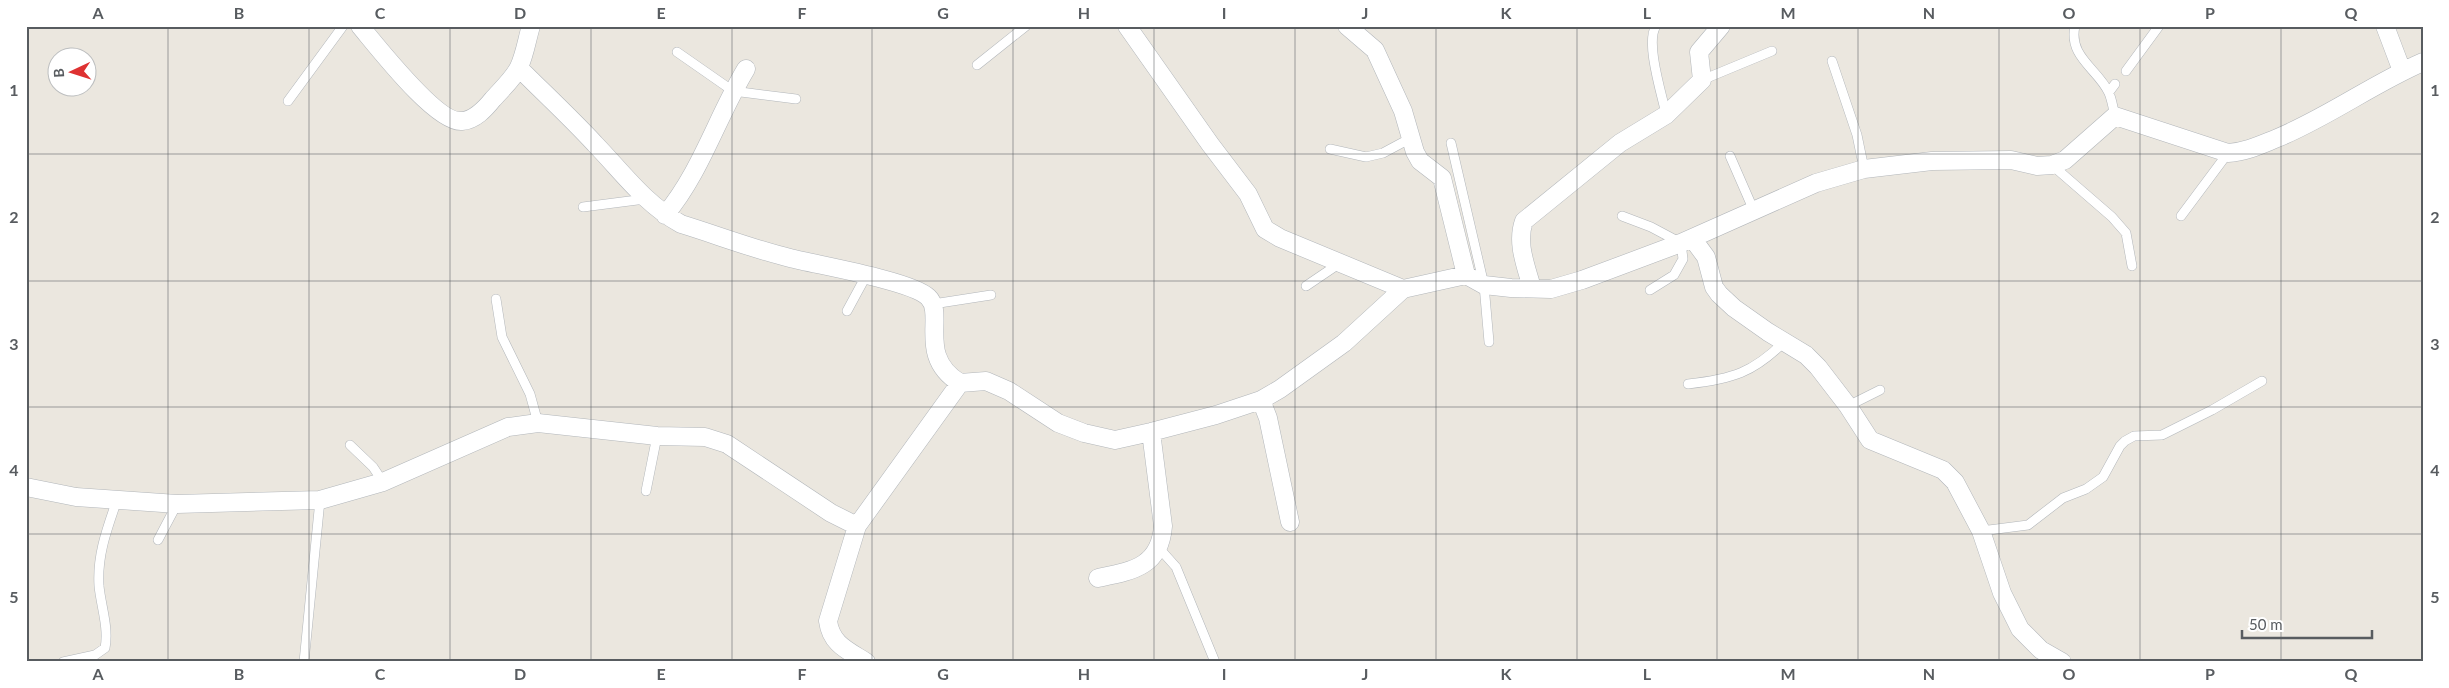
<svg xmlns="http://www.w3.org/2000/svg" width="2449" height="688" viewBox="0 0 2449 688" font-family="Lato,sans-serif">
  <rect width="100%" height="100%" fill="#ebe7df"/>
  <g fill="none" stroke-linecap="round" stroke-linejoin="round">
    <g stroke="#b2b6ba" stroke-width="10">
      <path id="service" d="M 1656,26 C 1645,42 1662,95 1666,114
        M 2075,26 C 2068,57 2098,69 2109,93 C 2112,100 2113,108 2115,116
        M 677,52 L 733,91 L 796,99
        M 1832,61 L 1857,135 L 1864,169
        M 977,65 L 1026,26
        M 2126,71 L 2159,26
        M 1702,80 L 1772,51
        M 2109,92 L 2115,84
        M 288,101 L 343,26
        M 1451,143 L 1484,285 L 1489,342
        M 1330,149 L 1366,157 L 1383,153 L 1411,138
        M 1730,156 L 1754,211
        M 2052,165 L 2112,217 L 2126,233 L 2132,266
        M 583,207 L 645,199
        M 1622,216 L 1651,227 L 1681,243 L 1683,259 L 1674,275 L 1650,290
        M 2181,216 L 2228,153
        M 1306,286 L 1340,263
        M 496,299 L 502,337 L 530,394 L 538,423
        M 933,304 L 991,295
        M 847,311 L 866,276
        M 1688,384 C 1732,379 1753,373 1785,341
        M 1848,406 L 1880,390
        M 350,445 L 373,467 L 383,482
        M 646,491 L 657,436
        M 1981,531 L 2028,525 L 2063,498 L 2086,489 L 2103,477 L 2120,446 L 2125,441 L 2134,436 L 2162,435 L 2212,410 L 2262,381
        M 158,540 L 177,504
        M 1159,548 L 1176,567 L 1215,662
        M 63,662 L 95,655 L 105,648 C 109,628 101,606 99,586 C 97,555 107,529 117,500
        M 304,662 L 320,500"/>
    </g>
    <g stroke="#b2b6ba" stroke-width="19">
      <path id="minor" d="M 360,26 C 377,46 437,124 462,121 C 475,120 485,109 493,99 C 501,90 514,78 519,67 C 525,54 527,39 531,26
        M 1127,26 L 1210,144 L 1248,194 L 1265,229 L 1280,238 L 1403,289
        M 1347,26 L 1375,50 L 1403,111 L 1415,152 L 1420,161 L 1442,178 L 1466,275
        M 2385,26 L 2402,71
        M 519,68 C 544,93 571,118 595,144 C 623,173 645,204 681,224 C 717,235 753,249 790,258 C 817,265 912,281 928,297 C 946,314 916,356 960,383
        M 665,215 C 701,172 717,117 746,69
        M 1692,238 L 1706,257 L 1714,287 L 1719,294 L 1734,308 L 1768,332 L 1806,355 L 1818,367 L 1848,406 L 1870,440 L 1943,470 L 1955,482 L 1981,531 L 2002,593 L 2020,629 L 2041,650 L 2062,662
        M 1532,288 C 1526,266 1516,243 1524,221 L 1620,143 L 1666,115 L 1702,80 L 1699,52 L 1721,26
        M 1261,400 L 1268,418 L 1290,522
        M 26,487 L 76,497 L 177,504 L 320,500 L 383,482 L 508,427 L 538,423 L 657,436 L 705,437 L 727,444 L 831,513 L 857,526
        M 1098,578 C 1132,571 1160,567 1163,526 L 1151,432
        M 866,662 C 847,650 831,644 828,621 L 857,526 L 960,383 L 986,381 L 1009,391 L 1058,423 L 1084,433 L 1115,440 L 1151,432 L 1216,415 L 1261,400 L 1280,389 L 1344,343 L 1403,289 L 1466,275 L 1484,285 L 1511,288 L 1551,289 L 1582,280 L 1681,243 L 1816,183 L 1864,169 L 1932,161 L 2011,160 L 2037,166 L 2052,165 L 2065,160 L 2115,116 L 2228,153 C 2245,152 2260,145 2275,139 C 2327,118 2372,84 2423,62"/>
    </g>
    <use href="#service" stroke="#fff" stroke-width="9"/>
    <use href="#minor" stroke="#fff" stroke-width="18"/>
  </g>
  <path fill="none" stroke="#585c60" stroke-width="1" stroke-opacity="0.55" d="M 168,26 L 168,662M 309,26 L 309,662M 450,26 L 450,662M 591,26 L 591,662M 732,26 L 732,662M 872,26 L 872,662M 1013,26 L 1013,662M 1154,26 L 1154,662M 1295,26 L 1295,662M 1436,26 L 1436,662M 1577,26 L 1577,662M 1717,26 L 1717,662M 1858,26 L 1858,662M 1999,26 L 1999,662M 2140,26 L 2140,662M 2281,26 L 2281,662M 26,154 L 2423,154M 26,281 L 2423,281M 26,407 L 2423,407M 26,534 L 2423,534"/>
  <rect width="2449" height="688" fill="none" stroke="#ffffff" stroke-width="55"/>
  <g transform="translate(72 72) rotate(266)"><circle r="24" fill="#ffffff" stroke="#bcbebf"/>
  <path d="M0-4L9 19L0 12L-9 19Z" fill="#de3232"/>
  <text y="-8" font-size="14" font-weight="bold" text-anchor="middle" fill="#585c60">B</text>
  </g>
  <path d="M2242 630v8h130v-8" fill="none" stroke="#585c60" stroke-width="2.5"/>
  <text x="2249" y="630" font-size="15" fill="#585c60" stroke="#ffffff" stroke-width="4" paint-order="stroke">50 m</text>
  <rect x="28" y="28" width="2394" height="632" fill="none" stroke="#585c60" stroke-width="2"/>
  <g font-size="16" text-anchor="middle" font-weight="bold" fill="#585c60">
    <text x="98" y="19">A</text>
    <text x="239" y="19">B</text>
    <text x="380" y="19">C</text>
    <text x="520" y="19">D</text>
    <text x="661" y="19">E</text>
    <text x="802" y="19">F</text>
    <text x="943" y="19">G</text>
    <text x="1084" y="19">H</text>
    <text x="1224" y="19">I</text>
    <text x="1365" y="19">J</text>
    <text x="1506" y="19">K</text>
    <text x="1647" y="19">L</text>
    <text x="1788" y="19">M</text>
    <text x="1929" y="19">N</text>
    <text x="2069" y="19">O</text>
    <text x="2210" y="19">P</text>
    <text x="2351" y="19">Q</text>
    <text x="14" y="96">1</text>
    <text x="2435" y="96">1</text>
    <text x="14" y="223">2</text>
    <text x="2435" y="223">2</text>
    <text x="14" y="350">3</text>
    <text x="2435" y="350">3</text>
    <text x="14" y="476">4</text>
    <text x="2435" y="476">4</text>
    <text x="14" y="603">5</text>
    <text x="2435" y="603">5</text>
    <text x="98" y="680">A</text>
    <text x="239" y="680">B</text>
    <text x="380" y="680">C</text>
    <text x="520" y="680">D</text>
    <text x="661" y="680">E</text>
    <text x="802" y="680">F</text>
    <text x="943" y="680">G</text>
    <text x="1084" y="680">H</text>
    <text x="1224" y="680">I</text>
    <text x="1365" y="680">J</text>
    <text x="1506" y="680">K</text>
    <text x="1647" y="680">L</text>
    <text x="1788" y="680">M</text>
    <text x="1929" y="680">N</text>
    <text x="2069" y="680">O</text>
    <text x="2210" y="680">P</text>
    <text x="2351" y="680">Q</text>
  </g>
</svg>
